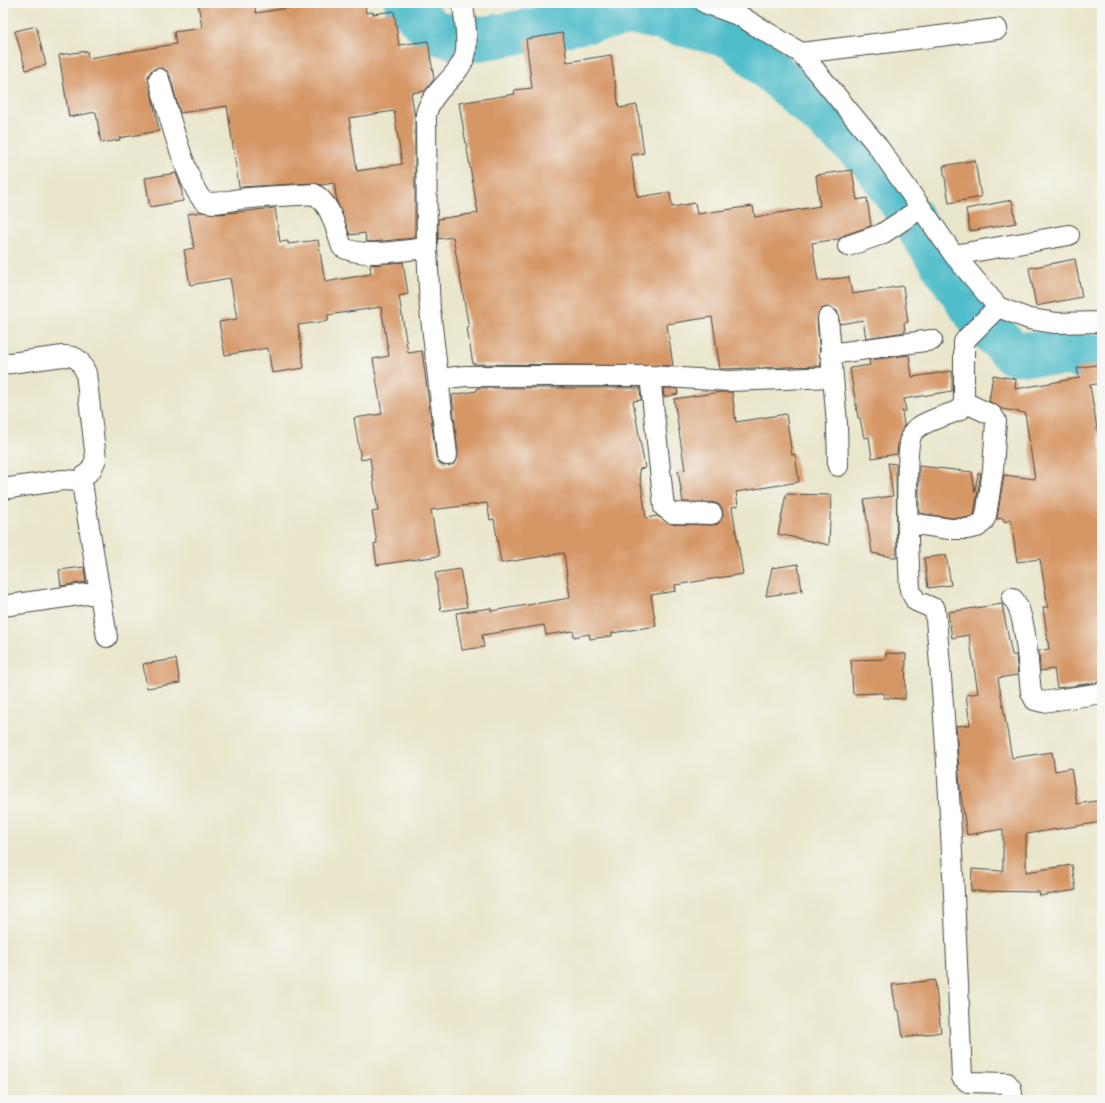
<svg xmlns="http://www.w3.org/2000/svg" width="1105" height="1103" viewBox="0 0 1105 1103" font-family="Caveat,sans-serif">
  <rect width="100%" height="100%" fill="#f6f6f2"/>
  <filter id="ink" filterUnits="userSpaceOnUse"><feTurbulence type="fractalNoise" baseFrequency=".025" numOctaves="2"/><feDisplacementMap in="SourceGraphic" scale="8" xChannelSelector="R" yChannelSelector="G"/><feConvolveMatrix kernelMatrix="1 2 1 2 8 2 1 2 1" color-interpolation-filters="sRGB"/></filter>
  <filter id="wash" filterUnits="userSpaceOnUse"><feTurbulence type="fractalNoise" baseFrequency=".012" numOctaves="4" result="noise"/><feDisplacementMap in="SourceGraphic" scale="16" xChannelSelector="R" yChannelSelector="G"/><feGaussianBlur stdDeviation="0.9" result="paint"/><feColorMatrix in="noise" values="0 0 0 0 0 0 0 0 0 0 0 0 0 0 0 0 0 1.4 0 .05"/><feComposite in="paint" operator="in"/></filter>
  <g filter="url(#wash)">
    <rect width="100%" height="100%" fill="#eae6cb"/>
    <g fill="none" stroke-linecap="round" stroke-linejoin="round">
      <path stroke="#50bdca" stroke-width="44" d="M 406,3 L 432,31 L 467,41 L 635,13 L 733,37 L 873,161 L 978,317 L 1013,353 L 1102,356"/>
    </g>
    <g id="blocks">
      <path fill="#d69766" fill-rule="evenodd" d="M 198,3 L 254,3 L 256,13 L 320,3 L 365,3 L 366,13 L 373,12 L 373,14 L 394,11 L 399,45 L 428,41 L 434,79 L 425,91 L 411,93 L 415,117 L 415,238 L 372,242 L 366,241 L 365,233 L 350,235 L 337,202 L 334,183 L 321,185 L 313,183 L 239,187 L 227,106 L 180,113 L 170,76 L 167,71 L 162,68 L 156,68 L 151,71 L 148,76 L 159,131 L 119,138 L 120,140 L 101,143 L 96,112 L 69,117 L 59,55 L 87,51 L 88,58 L 176,44 L 174,32 L 202,28 ZM 394,111 L 402,164 L 357,171 L 349,118 Z
        M 36,26 L 46,65 L 26,70 L 15,31 Z
        M 563,33 L 567,62 L 611,55 L 619,108 L 637,105 L 644,153 L 631,155 L 637,196 L 639,197 L 670,192 L 672,207 L 695,203 L 697,214 L 753,206 L 755,217 L 820,206 L 816,175 L 852,170 L 857,200 L 867,198 L 871,226 L 844,235 L 839,239 L 812,243 L 818,281 L 849,277 L 852,294 L 903,286 L 908,322 L 904,323 L 905,332 L 866,338 L 863,320 L 840,324 L 837,311 L 827,307 L 821,309 L 817,319 L 821,366 L 720,369 L 712,317 L 667,324 L 673,366 L 473,364 L 467,328 L 469,328 L 453,237 L 438,239 L 438,219 L 478,213 L 459,103 L 515,94 L 514,90 L 532,88 L 526,39 Z
        M 975,160 L 981,197 L 949,203 L 943,166 Z
        M 176,173 L 181,186 L 183,201 L 150,207 L 145,178 Z
        M 1012,200 L 1016,223 L 970,231 L 966,209 Z
        M 275,208 L 280,242 L 288,241 L 288,244 L 318,240 L 325,282 L 371,274 L 370,265 L 403,262 L 408,294 L 399,296 L 408,353 L 422,351 L 436,456 L 438,462 L 443,466 L 454,464 L 457,460 L 458,454 L 452,395 L 477,391 L 477,388 L 640,388 L 641,400 L 633,401 L 645,468 L 639,469 L 646,518 L 657,516 L 672,524 L 712,525 L 718,524 L 723,515 L 722,509 L 718,504 L 712,502 L 683,502 L 678,471 L 685,470 L 674,399 L 721,392 L 732,392 L 736,422 L 786,414 L 792,455 L 795,454 L 799,482 L 736,492 L 738,506 L 732,507 L 743,574 L 675,585 L 676,591 L 651,595 L 656,626 L 612,633 L 612,636 L 590,639 L 589,634 L 574,637 L 573,631 L 546,635 L 544,625 L 482,635 L 484,647 L 462,650 L 456,613 L 491,608 L 491,611 L 570,598 L 564,553 L 501,563 L 494,519 L 490,520 L 487,503 L 431,510 L 439,556 L 377,565 L 374,544 L 377,543 L 372,512 L 378,511 L 370,458 L 361,460 L 354,418 L 382,414 L 373,359 L 389,356 L 381,307 L 328,315 L 328,321 L 298,325 L 304,368 L 272,373 L 268,348 L 225,355 L 219,322 L 237,319 L 230,278 L 190,285 L 184,250 L 194,248 L 188,214 L 201,212 L 219,214 Z
        M 1075,259 L 1082,297 L 1036,306 L 1029,268 Z
        M 909,355 L 912,377 L 952,371 L 952,391 L 904,399 L 906,411 L 902,411 L 904,425 L 899,438 L 897,454 L 872,458 L 869,437 L 864,438 L 860,418 L 858,418 L 850,368 L 870,365 L 869,360 Z
        M 1102,364 L 1102,383 L 1090,385 L 1102,459 L 1102,682 L 1057,688 L 1054,669 L 1040,671 L 1039,651 L 1049,649 L 1043,607 L 1048,607 L 1040,559 L 1017,562 L 1011,520 L 1004,522 L 1003,518 L 997,519 L 1004,475 L 1035,479 L 1025,413 L 1002,409 L 989,401 L 993,375 L 1016,379 L 1015,389 L 1079,378 L 1077,368 Z
        M 663,388 L 677,389 L 678,394 L 664,397 Z
        M 888,463 L 896,464 L 897,558 L 872,553 L 864,500 L 893,496 Z
        M 919,466 L 972,472 L 975,493 L 978,473 L 981,473 L 974,515 L 966,518 L 951,518 L 919,513 Z
        M 786,494 L 831,495 L 829,545 L 778,534 Z
        M 946,555 L 951,585 L 928,588 L 924,558 Z
        M 798,564 L 802,591 L 766,596 L 772,568 Z
        M 84,567 L 86,582 L 61,586 L 59,570 Z
        M 460,569 L 467,607 L 441,611 L 435,573 Z
        M 1002,604 L 1012,655 L 1016,655 L 1018,675 L 998,678 L 1012,758 L 1052,752 L 1055,771 L 1071,768 L 1077,804 L 1102,800 L 1102,822 L 1026,834 L 1026,872 L 1072,865 L 1076,890 L 1040,896 L 1039,892 L 971,891 L 972,869 L 1003,871 L 1003,829 L 967,835 L 960,789 L 956,726 L 970,725 L 966,695 L 978,693 L 969,635 L 952,638 L 948,612 Z
        M 886,653 L 906,654 L 905,699 L 884,698 L 884,693 L 853,694 L 851,660 L 886,659 Z
        M 176,659 L 180,683 L 147,688 L 143,664 Z
        M 935,980 L 941,1032 L 903,1038 L 899,1010 L 896,1010 L 892,985 Z"/>
    </g>
  </g>
  <g filter="url(#ink)">
    <use href="#blocks" fill-opacity="0" stroke="#484743" stroke-width="1"/>
    <g fill="none" stroke-linecap="round" stroke-linejoin="round">
      <g stroke="#484743" stroke-width="22">
        <path id="street" d="M 705,3 L 740,16 L 801,53 L 876,144 L 954,255 L 998,307 L 1029,319 L 1056,323 L 1102,322
          M 801,53 L 997,29
          M 159,79 C 164,98 190,195 204,201 C 214,206 230,200 240,199 C 265,196 289,196 314,194 C 332,205 335,228 342,247 C 363,259 403,250 427,248
          M 848,246 L 882,234 L 921,208
          M 954,255 L 1069,235
          M 998,307 L 967,338 L 964,342 L 964,402 L 960,410 C 948,415 920,422 913,432 C 903,446 909,566 910,590 L 916,601 L 935,609 C 950,764 955,921 962,1077 L 968,1082 L 1007,1083 L 1011,1088 L 1013,1100
          M 828,318 L 837,424 L 838,466
          M 830,354 L 932,340
          M 3,364 L 63,356 C 78,356 80,360 86,373 L 96,459 L 91,470 L 79,481
          M 650,376 L 664,507 L 672,513 L 712,514
          M 439,379 L 465,376 L 650,376 L 729,381 L 833,377
          M 447,455 L 430,309 L 427,248 L 426,114 C 432,90 458,78 465,56 C 469,42 464,17 463,3
          M 3,489 L 63,480 L 79,481 L 82,483 L 107,637
          M 909,523 L 950,529 L 967,529 L 977,527 L 983,522 L 986,516 L 993,470 L 996,421 L 992,415 L 964,402
          M 1012,598 C 1027,610 1028,672 1031,692 L 1035,700 L 1043,702 L 1102,693
          M 3,606 L 100,592"/>
      </g>
      <use href="#street" stroke="#fff" stroke-width="20"/>
    </g>
  </g>
  <rect width="1105" height="1103" fill="none" stroke="#f6f6f2" stroke-width="16"/>
</svg>
